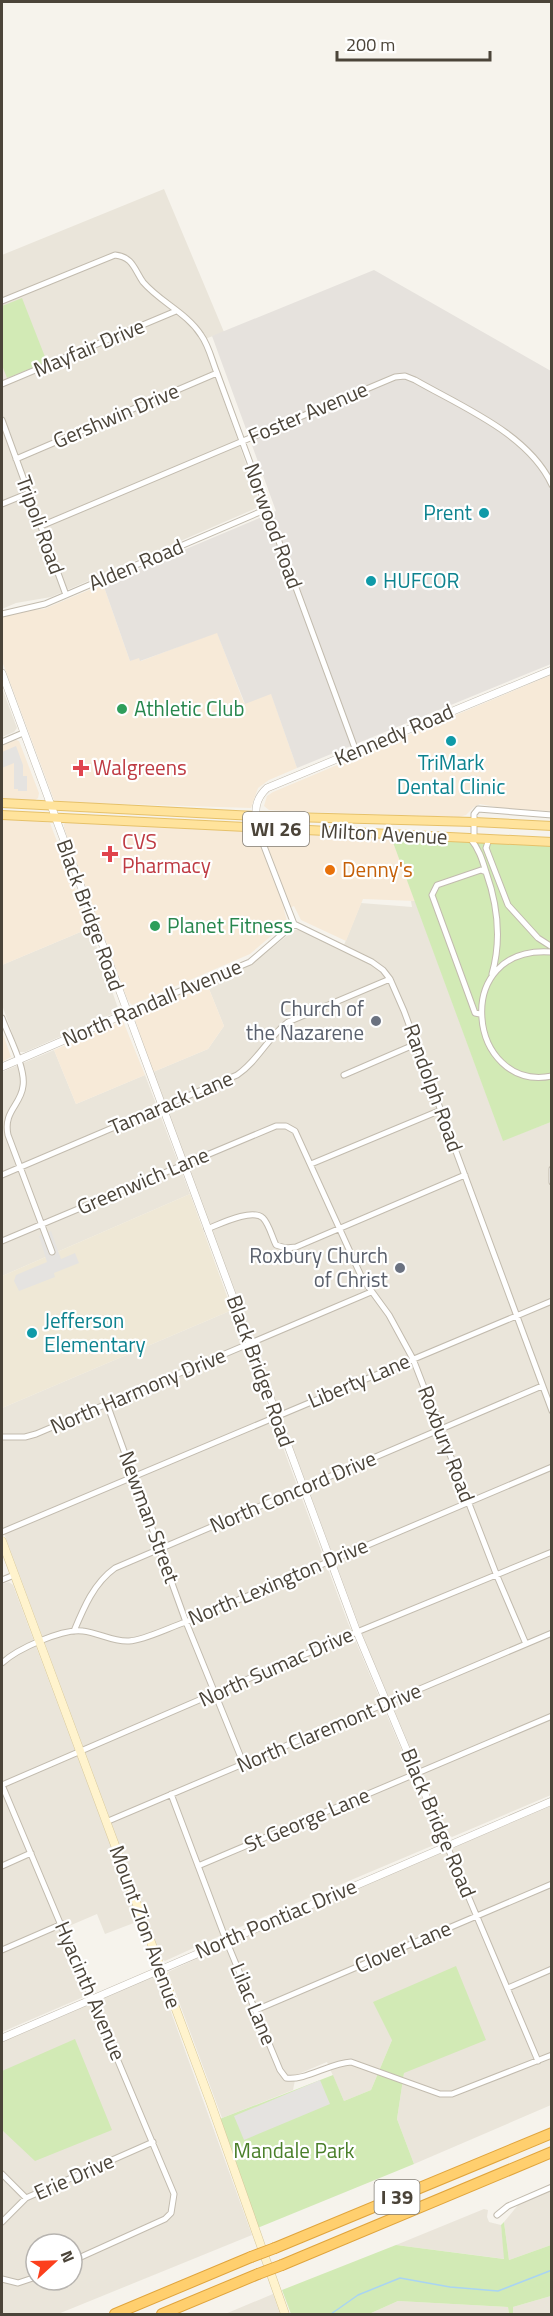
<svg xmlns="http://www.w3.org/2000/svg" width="553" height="2316" viewBox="0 0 553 2316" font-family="'Titillium Web',sans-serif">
  <rect width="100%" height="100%" fill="#f6f3ec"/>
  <path fill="#eae5da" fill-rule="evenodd" d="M 164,189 L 224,332 L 202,340 L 261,506 L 51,597 L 16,603 L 2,609 L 2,255 Z
    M 2,688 L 17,728 L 14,732 L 2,737 Z
    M 411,901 L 415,901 L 503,1140 L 551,1122 L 551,1795 L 452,1837 L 447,1834 L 366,1644 L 153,1072 L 208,1049 L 224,1026 L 207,984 L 256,961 L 294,930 L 300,930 L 342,950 L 361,903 L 412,907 Z
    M 90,928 L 119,1011 L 25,1052 L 19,1052 L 2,1005 L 2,965 Z
    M 54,1050 L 76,1104 L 145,1075 L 190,1194 L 2,1276 L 2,1072 Z
    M 232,1310 L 348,1623 L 440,1841 L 434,1845 L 233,1930 L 165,1961 L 162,1959 L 2,1528 L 2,1408 Z
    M 9,1582 L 13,1585 L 139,1921 L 105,1934 L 97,1914 L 62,1929 L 88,1995 L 2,2032 L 2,1584 Z
    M 551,1806 L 551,2105 L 414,2164 L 397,2119 L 404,2073 L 392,2040 L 371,2090 L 344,2101 L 327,2062 L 296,2075 L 293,2090 L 222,2118 L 168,1972 L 241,1938 Z
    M 154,1977 L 159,1979 L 252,2235 L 58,2314 L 2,2314 L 2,2042 ZM 36,2244 L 72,2244 L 72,2280 L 36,2280 Z
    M 551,2190 L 551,2245 L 509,2260 L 504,2222 L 518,2205 Z
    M 484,2209 L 488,2210 L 487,2217 L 489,2222 L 501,2225 L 505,2259 L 396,2245 Z
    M 273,2294 L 280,2314 L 225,2314 Z
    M 551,2296 L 551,2314 L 513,2314 L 513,2307 Z
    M 398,2301 L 508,2307 L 509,2314 L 369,2314 Z"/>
  <path fill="#f7ead8" d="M 103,584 L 130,661 L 139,657 L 141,661 L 217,632 L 244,703 L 271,693 L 297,768 L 269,780 L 258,788 L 251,808 L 62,802 L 54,800 L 2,661 L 2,617 L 17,611 L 44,609 Z
    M 551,675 L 551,811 L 507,809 L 480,804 L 474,807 L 466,815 L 459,817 L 283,811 L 269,810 L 264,806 L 267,796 L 273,792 Z
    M 16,740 L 19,741 L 39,793 L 38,798 L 34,801 L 2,800 L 2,746 Z
    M 2,817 L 50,823 L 90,928 L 2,965 Z
    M 68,821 L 391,837 L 415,901 L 363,899 L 346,941 L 301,920 L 294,906 L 284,910 L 287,921 L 284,925 L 250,954 L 132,1005 L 128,1001 L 64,828 L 64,824 Z
    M 207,984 L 224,1026 L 208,1049 L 153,1072 L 134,1017 L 138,1013 Z
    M 123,1021 L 145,1075 L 76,1104 L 54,1050 Z
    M 2,1031 L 11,1057 L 2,1062 Z"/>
  <path fill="#e6e2dd" d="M 374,270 L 551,371 L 551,664 L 297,768 L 271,694 L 245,704 L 217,633 L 140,661 L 139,658 L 130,661 L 103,584 L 276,511 L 212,336 Z"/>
  <path fill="#efe8d6" d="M 190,1194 L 232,1310 L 2,1408 L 2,1276 Z"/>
  <path fill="#d2eab5" d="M 22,298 L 47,362 L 7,378 L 2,365 L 2,306 Z
    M 391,837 L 551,845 L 551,1122 L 503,1141 Z
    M 456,1966 L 486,2040 L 404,2073 L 397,2119 L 414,2164 L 255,2229 L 217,2120 L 333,2075 L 344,2101 L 371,2090 L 392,2040 L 373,2002 Z
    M 75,2039 L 112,2130 L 35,2161 L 2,2130 L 2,2071 Z
    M 504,2222 L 509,2260 L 551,2245 L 551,2296 L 513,2307 L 513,2314 L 509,2314 L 508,2307 L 398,2301 L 369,2314 L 291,2314 L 282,2290 L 396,2245 L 504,2259 L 501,2225 Z"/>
  <path fill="#e5e3e0" d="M 16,746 L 23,765 L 23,776 L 27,776 L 27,791 L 18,791 L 18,789 L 14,789 L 14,763 L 2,768 L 2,752 Z
    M 51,1231 L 61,1259 L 75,1253 L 79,1263 L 54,1273 L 55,1277 L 19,1291 L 14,1281 L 16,1275 L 47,1262 L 39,1236 Z
    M 320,2080 L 330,2104 L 244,2140 L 234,2116 Z"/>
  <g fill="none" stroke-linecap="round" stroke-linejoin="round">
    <path stroke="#a9d4f2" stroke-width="1.5" d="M 331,2314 L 358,2295 L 400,2278 L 450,2287 L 498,2291 L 552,2270"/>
    <g stroke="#c2bbae" stroke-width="7">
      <path id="minor" d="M 2,301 L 115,255 C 133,257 134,269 143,282 C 160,302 187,313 201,335 C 209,346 212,361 217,373 L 356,751
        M 2,384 L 176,311
        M 2,420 L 66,595
        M 16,459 L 217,373
        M 2,504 L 29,493
        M 41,526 L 395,377 L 405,376 L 415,380 C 462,407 529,434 552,485
        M 2,614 L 45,604 L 267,509
        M 2,742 L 23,733
        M 257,828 L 294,924 L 372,962 L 383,970 L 390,979 L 404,1011 L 552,1411
        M 470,838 C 479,849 482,859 486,872 C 498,906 502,939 492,974
        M 474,838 L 474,814 L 478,809 L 552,815
        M 489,839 L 486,848 L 508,905 L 538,938 L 552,947
        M 552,952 C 449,944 468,1093 552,1076
        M 127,1013 L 250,962 L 294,924
        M 480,1014 L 475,1013 L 432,895 L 437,885 L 481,870 L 486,872
        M 2,1018 C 8,1035 26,1068 23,1086 C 21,1105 3,1111 8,1135 L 52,1252
        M 344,1075 L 416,1044
        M 311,1164 L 441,1110
        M 552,1169 L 552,1182
        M 2,1175 L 237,1075 C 258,1061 268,1037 288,1022 L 390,979
        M 207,1229 C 220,1224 252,1208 263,1218 C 269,1224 272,1237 276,1245 L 286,1248 L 296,1247 L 465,1175
        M 2,1241 L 276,1126 L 286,1126 L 295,1131 L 362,1278 L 389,1315 L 413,1359 L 497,1576 L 526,1644
        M 107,1404 L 186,1622 L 244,1765
        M 2,1437 L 25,1437 L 36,1434 L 371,1292
        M 2,1532 L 552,1301
        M 2,1580 L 14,1575
        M 74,1631 C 84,1607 94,1583 115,1568 L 542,1386
        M 2,1663 C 17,1649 63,1628 83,1631 C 99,1633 113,1642 129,1641 C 145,1640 170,1627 186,1622 L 552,1467
        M 2,1785 L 357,1632 L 552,1552
        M 2,1785 L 174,2194 L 171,2213 L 165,2219 L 72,2261
        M 171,1794 L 226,1940 L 280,2070 L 286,2078 C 305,2081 330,2063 351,2062 L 440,2094 L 452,2094 L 552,2055
        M 106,1822 L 552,1633
        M 447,1846 L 538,2061
        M 2,1866 L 31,1853
        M 198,1866 L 552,1716
        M 2,1950 L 62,1924
        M 508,1988 L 552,1969
        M 256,2010 L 552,1884
        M 2,2174 L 26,2198
        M 497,2215 L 508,2206 L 552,2187
        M 2,2222 L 26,2198 L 153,2142
        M 2,2279 L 18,2283 L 36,2277"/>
    </g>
    <g stroke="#c2bbae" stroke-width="8">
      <path id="tertiary" d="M 2,673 L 357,1632 L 447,1846
        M 257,828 C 255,811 254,800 267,788 L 552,670
        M 2,1067 L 127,1013
        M 2,2038 L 552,1801"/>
    </g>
    <g stroke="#d6c79b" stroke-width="9">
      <path id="secondary" d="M 2,1541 L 210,2101 L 285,2314"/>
    </g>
    <g stroke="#e6c16a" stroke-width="10">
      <path id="primary" d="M 2,803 L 255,816 L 474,822 L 552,826
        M 2,815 L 552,842"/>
    </g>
    <g stroke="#e0a43c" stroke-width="12">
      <path id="motorway" d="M 275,2248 L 552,2133
        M 282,2265 L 552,2152
        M 115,2314 L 251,2257
        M 162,2314 L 258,2274"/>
    </g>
    <use href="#minor" stroke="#fff" stroke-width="5"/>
    <use href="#tertiary" stroke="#fff" stroke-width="7"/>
    <use href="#secondary" stroke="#fff3cd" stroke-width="8"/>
    <use href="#primary" stroke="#ffe39c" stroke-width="8"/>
    <use href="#motorway" stroke="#ffcf6e" stroke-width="10"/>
    <g stroke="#e0a43c" stroke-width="12" stroke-linecap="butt">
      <path id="motorway-bridge" d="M 251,2257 L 275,2248
        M 258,2274 L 282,2265"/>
    </g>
    <use href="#motorway-bridge" stroke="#ffcf6e" stroke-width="10"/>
  </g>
  <g fill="#0f9aa8" stroke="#fff" stroke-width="2">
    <circle cx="484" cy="513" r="6"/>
    <circle cx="371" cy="581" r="6"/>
    <circle cx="451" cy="741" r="6"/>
    <circle cx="32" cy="1333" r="6"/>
  </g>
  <g fill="#2e9e5b" stroke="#fff" stroke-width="2">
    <circle cx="122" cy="709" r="6"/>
    <circle cx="155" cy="926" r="6"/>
  </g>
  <g fill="#e0444e" stroke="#fff" stroke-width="2">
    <path d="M78 759h6v6h6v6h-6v6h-6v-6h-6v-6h6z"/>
    <path d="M107 845h6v6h6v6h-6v6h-6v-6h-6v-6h6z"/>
  </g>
  <circle fill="#e8710a" stroke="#fff" stroke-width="2" cx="330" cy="870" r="6"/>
  <g fill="#6b7280" stroke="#fff" stroke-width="2">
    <circle cx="376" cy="1021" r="6"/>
    <circle cx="400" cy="1268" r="6"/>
  </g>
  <g text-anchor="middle" stroke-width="4.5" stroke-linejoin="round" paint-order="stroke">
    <g fill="#fff" stroke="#817c74" stroke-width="1.5">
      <rect x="243" y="812" width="66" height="34" rx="4.5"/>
      <rect x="374.5" y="2180" width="45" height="34" rx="4.5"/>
    </g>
    <g font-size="20" font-weight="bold" fill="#4b4439">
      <text x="276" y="836">WI 26</text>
      <text x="397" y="2204">I 39</text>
    </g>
    <g font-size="21" fill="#4b4439" stroke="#fff">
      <text transform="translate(89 348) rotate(-23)" y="7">Mayfair Drive</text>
      <text transform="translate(308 413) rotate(-23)" y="7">Foster Avenue</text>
      <text transform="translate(116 416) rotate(-23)" y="7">Gershwin Drive</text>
      <text transform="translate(40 525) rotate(70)" y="7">Tripoli Road</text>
      <text transform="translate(273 526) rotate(70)" y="7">Norwood Road</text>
      <text transform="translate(136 565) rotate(-23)" y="7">Alden Road</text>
      <text transform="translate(394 735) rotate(-23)" y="7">Kennedy Road</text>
      <text transform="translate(384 834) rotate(3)" y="7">Milton Avenue</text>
      <text transform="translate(90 915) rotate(70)" y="7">Black Bridge Road</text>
      <text transform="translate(152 1003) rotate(-23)" y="7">North Randall Avenue</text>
      <text transform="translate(433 1088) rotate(70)" y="7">Randolph Road</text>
      <text transform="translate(171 1103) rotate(-23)" y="7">Tamarack Lane</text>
      <text transform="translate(143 1181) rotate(-23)" y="7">Greenwich Lane</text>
      <text transform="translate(260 1371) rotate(70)" y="7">Black Bridge Road</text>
      <text transform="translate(359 1381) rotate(-23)" y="7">Liberty Lane</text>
      <text transform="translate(138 1391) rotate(-23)" y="7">North Harmony Drive</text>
      <text transform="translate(446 1444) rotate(69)" y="7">Roxbury Road</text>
      <text transform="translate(293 1492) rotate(-23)" y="7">North Concord Drive</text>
      <text transform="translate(149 1517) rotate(70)" y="7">Newman Street</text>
      <text transform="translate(278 1582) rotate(-23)" y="7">North Lexington Drive</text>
      <text transform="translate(276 1667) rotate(-24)" y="7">North Sumac Drive</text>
      <text transform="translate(329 1728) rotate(-23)" y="7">North Claremont Drive</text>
      <text transform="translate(307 1820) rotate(-23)" y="7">St George Lane</text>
      <text transform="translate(438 1823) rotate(67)" y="7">Black Bridge Road</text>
      <text transform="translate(276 1919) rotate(-23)" y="7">North Pontiac Drive</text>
      <text transform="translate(145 1927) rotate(70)" y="7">Mount Zion Avenue</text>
      <text transform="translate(403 1947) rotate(-23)" y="7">Clover Lane</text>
      <text transform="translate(90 1991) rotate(67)" y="7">Hyacinth Avenue</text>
      <text transform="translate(253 2004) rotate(67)" y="7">Lilac Lane</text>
      <text transform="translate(74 2177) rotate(-24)" y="7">Erie Drive</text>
    </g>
    <g font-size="21" fill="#0d838f" stroke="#fff" text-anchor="start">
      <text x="472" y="520" text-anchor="end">Prent</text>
      <text x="383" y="588">HUFCOR</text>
      <text x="451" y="770" text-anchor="middle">TriMark<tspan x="451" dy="24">Dental Clinic</tspan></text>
      <text x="44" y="1328">Jefferson<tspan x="44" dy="24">Elementary</tspan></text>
    </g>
    <g font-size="21" fill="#27864d" stroke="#fff" text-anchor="start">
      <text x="134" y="716">Athletic Club</text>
      <text x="167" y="933">Planet Fitness</text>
    </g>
    <g font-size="21" fill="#be3a42" stroke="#fff" text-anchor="start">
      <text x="93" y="775">Walgreens</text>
      <text x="122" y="849">CVS<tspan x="122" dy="24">Pharmacy</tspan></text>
    </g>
    <g font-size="21" fill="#c56008" stroke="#fff" text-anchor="start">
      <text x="342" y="877">Denny's</text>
    </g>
    <g font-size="21" fill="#5b616d" stroke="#fff" text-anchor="end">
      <text x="364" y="1016">Church of<tspan x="364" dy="24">the Nazarene</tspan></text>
      <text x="388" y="1263">Roxbury Church<tspan x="388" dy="24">of Christ</tspan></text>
    </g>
    <g font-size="21" fill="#4a7f2a" stroke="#fff">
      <text x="294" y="2158">Mandale Park</text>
    </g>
  </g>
  <rect width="553" height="2316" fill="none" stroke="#4b4439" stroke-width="6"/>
  <g transform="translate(54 2262) rotate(68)"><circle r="28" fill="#ffffff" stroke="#b7b4b0" stroke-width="1.5"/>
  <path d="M0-4.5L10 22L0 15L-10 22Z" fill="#fc3f1d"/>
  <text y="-9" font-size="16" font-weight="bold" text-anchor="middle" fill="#4b4439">N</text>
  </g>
  <path d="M337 51v9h153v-9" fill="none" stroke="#4b4439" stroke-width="3"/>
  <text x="346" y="51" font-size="18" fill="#4b4439" stroke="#ffffff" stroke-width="4.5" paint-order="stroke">200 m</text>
</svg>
